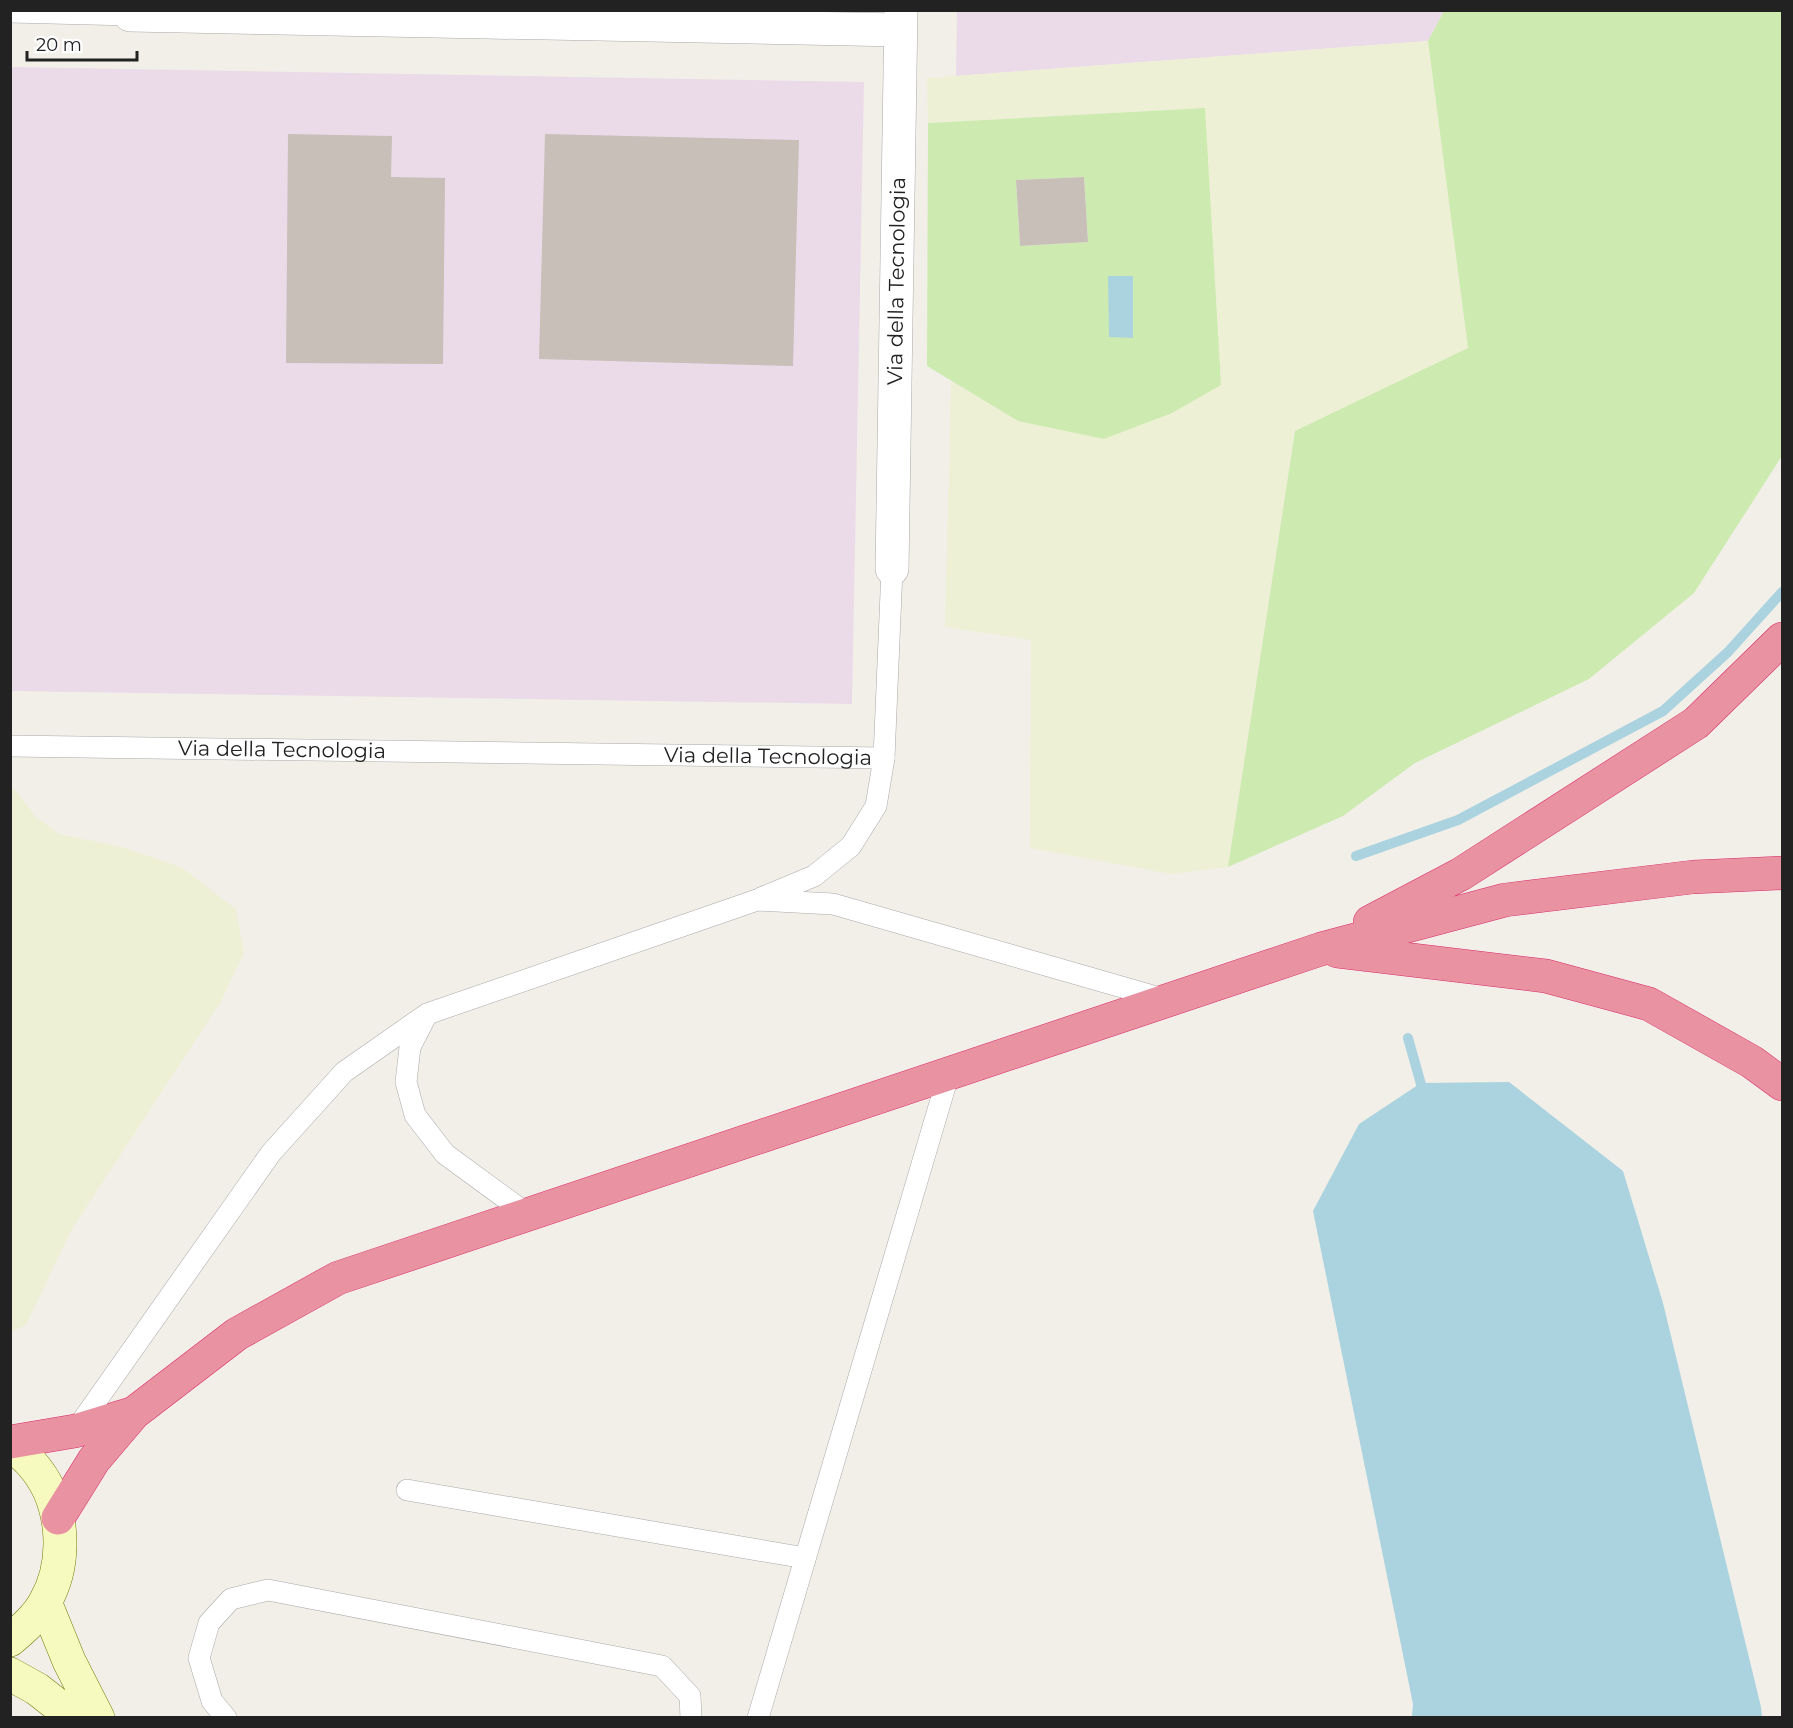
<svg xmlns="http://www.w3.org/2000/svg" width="1793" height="1728" viewBox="0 0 1793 1728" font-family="Montserrat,sans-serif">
  <rect width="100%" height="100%" fill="#f2efe9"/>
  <path fill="#ebdbe8" d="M 957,11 L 1444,11 L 1428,41 L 956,76 Z
    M 11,67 L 864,82 L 852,704 L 11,691 Z"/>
  <path fill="#eef0d5" d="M 1428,41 L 1468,348 L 1295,432 L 1228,867 L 1171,874 L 1030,848 L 1031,640 L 945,627 L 951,381 L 1018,421 L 1205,108 L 928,123 L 927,78 Z
    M 10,787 L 17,792 L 35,816 L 59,834 L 122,847 L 181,867 L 236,909 L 244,953 L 220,1003 L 72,1229 L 26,1325 L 11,1332 Z"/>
  <path fill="#cdebb0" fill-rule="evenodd" d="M 1444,11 L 1782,11 L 1782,456 L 1694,593 L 1589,679 L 1415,763 L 1343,816 L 1228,867 L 1295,431 L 1468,348 L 1428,41 Z
    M 1205,108 L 1221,385 L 1172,413 L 1104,439 L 1018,421 L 927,366 L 928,123 ZM 1084,177 L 1088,242 L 1020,246 L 1016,180 Z"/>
  <path fill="#aad3df" d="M 1108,276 L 1133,276 L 1133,338 L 1109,337 Z
    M 1509,1082 L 1623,1171 L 1663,1303 L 1761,1707 L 1762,1717 L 1412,1717 L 1413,1704 L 1313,1211 L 1359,1124 L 1421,1083 Z"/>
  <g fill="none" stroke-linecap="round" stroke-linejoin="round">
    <path stroke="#aad3df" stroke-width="10" d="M 1356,856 L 1458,820 L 1663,711 L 1728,652 L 1782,592
      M 1408,1038 L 1424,1095"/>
  </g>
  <path fill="#c7bfb8" d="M 288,134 L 392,136 L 391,177 L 445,178 L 443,364 L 286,363 Z
    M 545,134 L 799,140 L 793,366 L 539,359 Z
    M 1084,177 L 1088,242 L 1020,246 L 1016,180 Z"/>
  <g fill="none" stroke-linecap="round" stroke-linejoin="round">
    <g stroke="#a9a9a9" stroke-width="22">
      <g id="service">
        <path d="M 10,12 L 130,15"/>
        <path id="s1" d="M 10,746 L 884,758 L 892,569"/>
        <path d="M 761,898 L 814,876 L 851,846 L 876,806 L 884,758"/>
        <path d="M 425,1018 L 410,1047 L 406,1082 L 415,1115 L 445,1154 L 527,1214"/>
        <path d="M 75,1431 L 271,1153 L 344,1072 L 427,1014 L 757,900 L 833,904 L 1167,1000"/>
        <path d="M 407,1490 L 805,1558"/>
        <path d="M 226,1718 L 212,1701 L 199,1658 L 209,1623 L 231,1599 L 268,1590 L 662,1666 L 690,1696 L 691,1718"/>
        <path d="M 758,1718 L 949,1073"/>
      </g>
    </g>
    <g stroke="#a9a9a9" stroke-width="34">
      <g id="minor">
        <path d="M 130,15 L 900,30"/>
        <path id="s2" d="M 892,569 L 901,10"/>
      </g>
    </g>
    <g stroke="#707d05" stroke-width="34">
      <path id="secondary" d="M 10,1444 C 17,1450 25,1456 31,1463 C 64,1499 69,1560 45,1602 C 37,1617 23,1629 10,1640
        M 45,1602 L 69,1661 L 98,1718
        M 10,1674 L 37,1689 L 74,1718"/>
    </g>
    <g stroke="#dc2a67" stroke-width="34">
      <path id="motorway" d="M 1370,922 L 1461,874 L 1696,723 L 1782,639
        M 1337,951 L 1546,976 L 1649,1004 L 1752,1062 L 1782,1084
        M 10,1442 L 75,1431 L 134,1413
        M 58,1518 L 94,1460 L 134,1413 L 237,1334 L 338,1278 L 1321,949 L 1505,900 L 1693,877 L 1782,873"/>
    </g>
    <use href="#service" stroke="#fff" stroke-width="21"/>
    <use href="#minor" stroke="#fff" stroke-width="33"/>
    <use href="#secondary" stroke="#f7fabf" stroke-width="33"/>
    <use href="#motorway" stroke="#e892a2" stroke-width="33"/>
  </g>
  <g text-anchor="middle" stroke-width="4.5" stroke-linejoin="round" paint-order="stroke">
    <g font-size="21" fill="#222" stroke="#fff">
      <text dy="7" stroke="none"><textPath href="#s2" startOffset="288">Via della Tecnologia</textPath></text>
      <text dy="7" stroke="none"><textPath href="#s1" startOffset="272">Via della Tecnologia</textPath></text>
      <text dy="7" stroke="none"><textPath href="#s1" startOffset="758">Via della Tecnologia</textPath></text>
    </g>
  </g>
  <rect width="1793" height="1728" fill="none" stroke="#222222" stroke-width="24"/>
  <path d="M27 51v9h110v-9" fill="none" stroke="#222222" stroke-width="3"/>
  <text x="36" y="51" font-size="18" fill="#222222" stroke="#ffffff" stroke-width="4.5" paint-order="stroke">20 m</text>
</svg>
